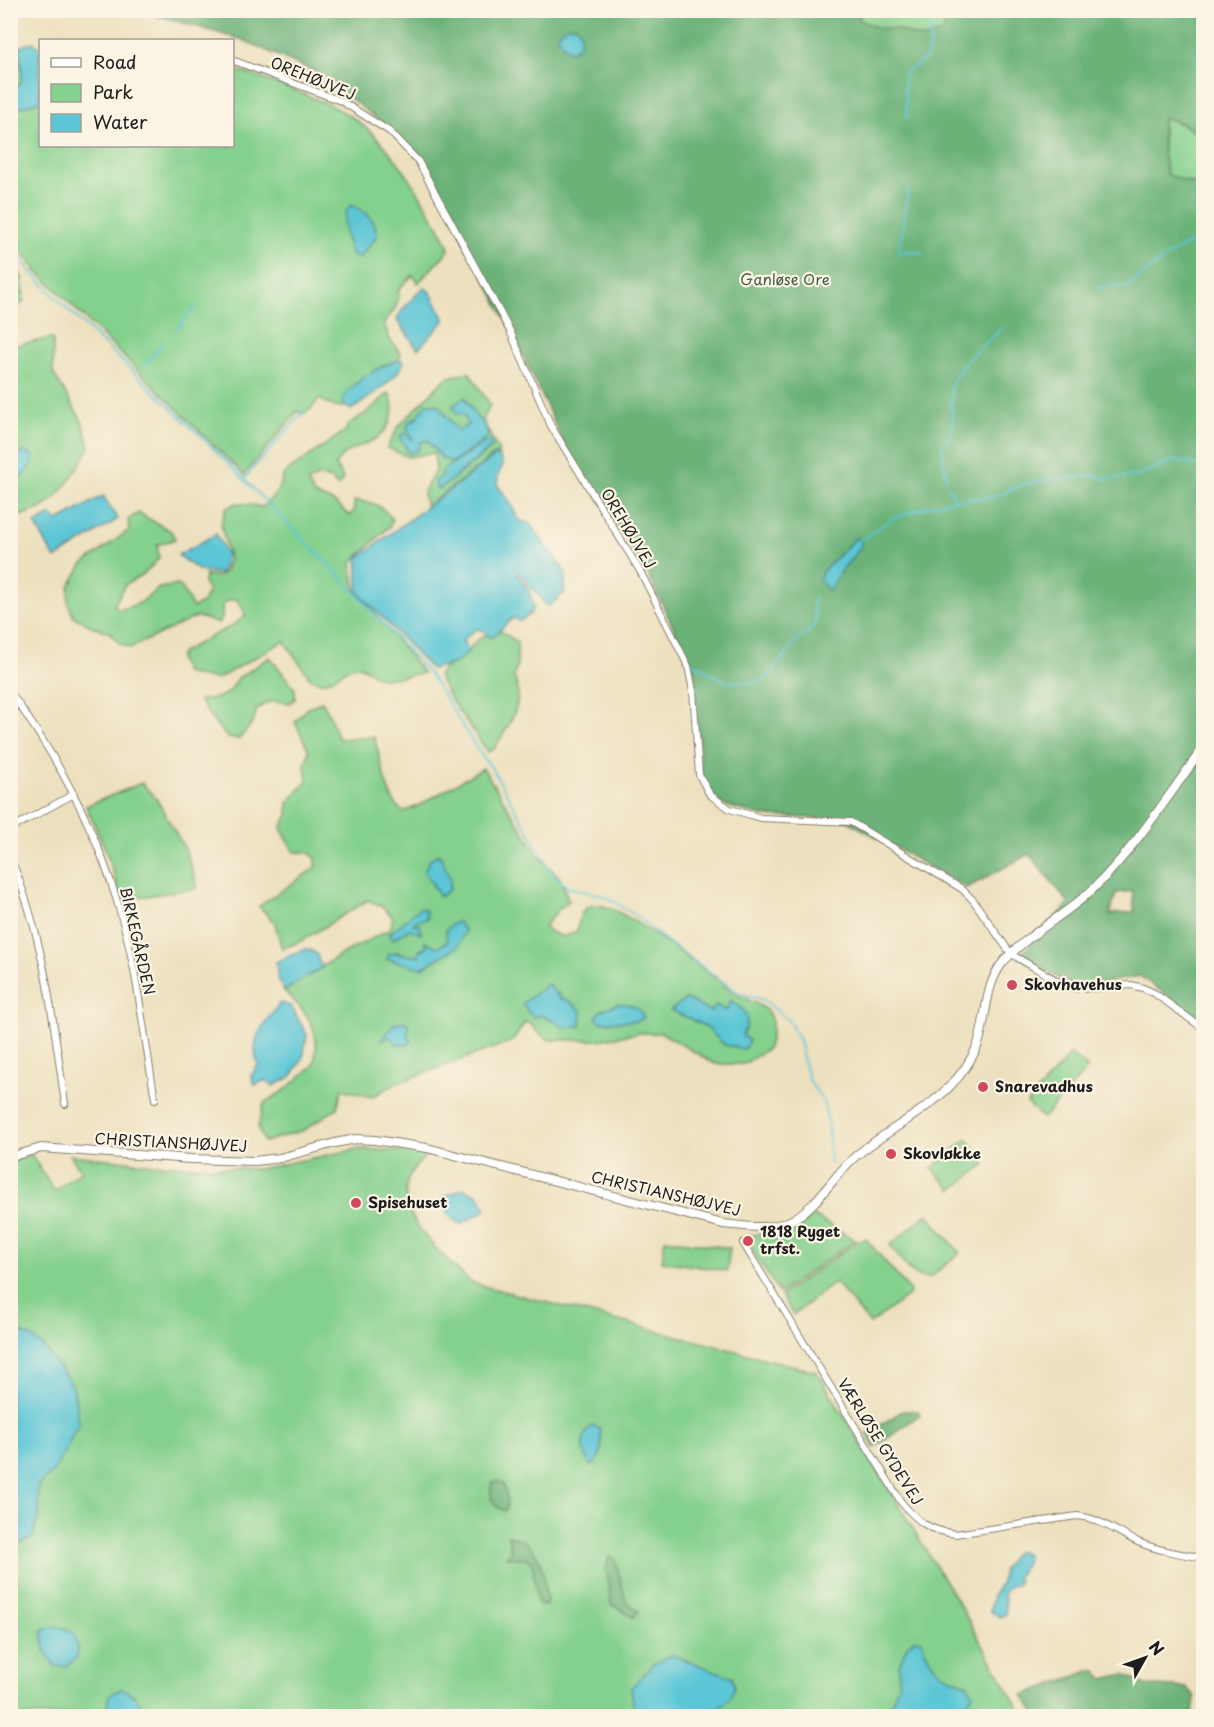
<svg xmlns="http://www.w3.org/2000/svg" width="1214" height="1727" viewBox="0 0 1214 1727" font-family="'Playpen Sans',sans-serif">
  <rect width="100%" height="100%" fill="#fcf5e5"/>
  <filter id="ink" filterUnits="userSpaceOnUse"><feTurbulence type="fractalNoise" baseFrequency=".0167" numOctaves="2"/><feDisplacementMap in="SourceGraphic" scale="12" xChannelSelector="R" yChannelSelector="G"/><feConvolveMatrix kernelMatrix="1 2 1 2 8 2 1 2 1" color-interpolation-filters="sRGB"/></filter>
  <filter id="wash" filterUnits="userSpaceOnUse"><feTurbulence type="fractalNoise" baseFrequency=".008" numOctaves="4" result="noise"/><feDisplacementMap in="SourceGraphic" scale="24" xChannelSelector="R" yChannelSelector="G"/><feGaussianBlur stdDeviation="1.35" result="paint"/><feColorMatrix in="noise" values="0 0 0 0 0 0 0 0 0 0 0 0 0 0 0 0 0 1.4 0 .05"/><feComposite in="paint" operator="in"/></filter>
  <g filter="url(#wash)">
    <rect width="100%" height="100%" fill="#ede0be"/>
    <path fill="#84d08d" stroke="#507654" stroke-width="1.5" fill-rule="evenodd" d="M 863,11 L 954,11 L 942,32 L 924,39 L 898,30 L 876,27 L 858,20 Z
      M 11,45 L 20,47 L 22,75 L 21,82 L 11,94 Z
      M 233,68 C 267,81 303,92 336,108 C 390,135 419,193 447,242 L 449,250 L 418,283 L 413,275 L 398,290 L 399,296 L 395,309 L 384,323 L 389,338 L 401,354 L 399,360 C 381,365 347,384 343,403 L 345,407 L 335,407 L 319,399 L 310,410 L 302,414 L 298,411 L 244,475 L 38,272 L 11,237 L 11,110 L 40,101 L 40,146 L 232,146 Z
      M 1163,119 L 1169,119 L 1185,126 L 1200,136 L 1203,144 L 1203,187 L 1168,175 L 1163,158 Z
      M 10,262 L 14,263 L 22,278 L 24,301 L 11,314 Z
      M 53,338 L 53,373 L 82,421 L 90,447 C 81,463 62,495 47,505 C 35,512 24,515 11,518 L 11,486 L 30,468 L 11,460 L 11,346 Z
      M 469,372 L 490,405 L 483,421 L 499,451 L 426,507 L 423,493 L 436,469 L 434,453 L 408,457 L 387,448 L 398,427 L 446,378 ZM 438,404 C 444,415 452,421 458,431 L 468,425 L 464,415 L 483,422 L 485,430 L 443,459 L 427,440 L 405,447 L 414,441 L 410,434 L 409,422 ZM 491,441 L 493,446 L 467,468 L 435,481 L 442,476 L 445,469 L 485,442 Z
      M 389,393 C 398,410 390,433 371,441 C 356,449 345,449 335,465 L 343,478 L 338,487 L 331,479 L 319,476 L 308,482 L 314,495 L 334,502 L 350,516 L 354,510 L 354,501 C 371,501 381,504 392,519 L 390,526 L 352,562 L 355,588 L 423,673 C 411,675 393,680 381,678 C 372,676 366,665 356,666 C 340,668 329,691 310,678 L 284,641 L 217,679 L 201,677 L 185,673 L 179,659 L 182,652 L 235,624 L 246,615 L 237,599 L 229,600 L 222,606 L 222,619 L 218,623 C 209,622 207,618 196,617 L 130,648 L 119,643 L 109,632 L 91,626 L 73,616 L 68,603 L 69,587 L 82,565 L 129,530 L 128,520 L 138,513 L 171,531 L 175,539 L 157,545 L 159,558 L 144,574 L 125,585 L 114,606 L 120,610 L 140,603 L 159,588 L 178,585 L 182,588 L 193,608 L 202,603 L 208,593 L 204,583 L 205,575 L 217,576 L 225,572 L 229,558 L 221,524 L 226,508 L 237,503 L 263,507 L 277,492 L 284,474 L 345,431 L 349,424 L 366,413 Z
      M 501,631 L 517,642 L 517,665 L 514,677 C 526,703 508,726 494,749 L 488,752 L 451,700 L 438,676 L 444,668 L 455,662 L 468,651 L 474,643 L 487,634 Z
      M 270,657 L 295,689 L 295,699 L 289,703 L 273,701 L 264,704 L 256,711 L 254,721 L 239,739 L 228,738 L 214,722 L 199,700 L 217,698 L 229,692 L 238,678 Z
      M 322,701 C 331,713 332,727 339,739 L 374,737 C 381,758 385,799 403,812 L 420,805 L 483,768 L 539,856 L 560,878 L 569,901 L 557,911 L 544,927 L 551,932 L 563,937 L 577,931 C 580,917 580,906 597,905 C 619,903 710,975 732,991 C 744,1000 764,1003 770,1016 C 775,1026 770,1039 768,1048 L 744,1064 L 715,1064 L 662,1033 L 639,1033 L 598,1040 L 550,1040 L 538,1033 L 531,1024 L 525,1022 L 513,1041 L 397,1083 L 372,1097 L 342,1089 L 337,1108 L 304,1130 L 264,1142 L 258,1127 L 264,1103 L 285,1090 L 314,1065 C 321,1029 310,1015 284,991 L 340,955 L 390,929 L 393,918 L 382,906 L 368,900 L 301,941 L 282,949 L 275,923 L 259,906 L 316,867 L 316,858 L 307,852 L 294,852 L 281,828 L 288,815 L 288,803 L 307,781 L 305,766 L 309,751 L 295,722 L 306,709 ZM 462,935 C 447,967 417,959 388,959 L 397,952 L 412,957 L 419,956 L 426,949 L 425,943 L 438,948 L 447,942 L 447,936 ZM 558,993 L 561,999 L 566,1028 L 543,1016 ZM 731,1001 L 741,1035 L 725,1045 L 705,1026 L 726,1011 Z
      M 142,783 L 157,800 L 186,851 L 198,888 L 122,900 L 106,851 L 86,806 Z
      M 1071,1054 L 1088,1068 L 1043,1118 L 1027,1103 Z
      M 967,1139 L 984,1158 L 982,1160 L 985,1164 L 952,1190 L 932,1168 Z
      M 358,1149 L 429,1152 C 423,1159 413,1168 409,1177 C 391,1215 448,1260 472,1283 L 817,1372 L 959,1604 L 1023,1716 L 11,1716 L 11,1163 L 15,1160 L 31,1154 L 54,1191 L 81,1171 L 70,1155 L 153,1164 L 258,1169 Z
      M 927,1214 L 960,1253 L 929,1278 C 911,1278 900,1258 890,1245 Z
      M 812,1215 L 855,1240 L 779,1293 L 751,1248 L 749,1235 C 772,1233 794,1230 812,1215 Z
      M 665,1239 L 730,1248 L 727,1271 L 662,1261 Z
      M 866,1239 L 910,1291 L 909,1295 L 870,1324 L 835,1282 L 793,1315 L 781,1295 L 858,1241 Z"/>
    <path fill="#6bb278" stroke="#44674a" stroke-width="1.5" fill-rule="evenodd" d="M 863,10 L 858,20 L 876,27 L 898,30 L 923,39 L 942,32 L 954,11 L 1203,11 L 1203,144 C 1198,131 1178,118 1163,119 C 1161,139 1162,156 1168,175 L 1203,187 L 1204,182 L 1203,1022 L 1140,976 L 1076,988 L 1019,957 L 1069,903 L 1029,854 L 967,888 L 846,820 L 762,816 L 724,805 L 710,793 L 701,774 L 694,671 L 645,568 L 566,448 L 517,342 L 433,176 L 416,150 L 345,94 L 331,79 L 243,40 L 142,11 ZM 856,538 L 861,547 L 840,572 L 829,590 L 824,570 ZM 1133,891 L 1134,912 L 1110,914 L 1116,893 Z
      M 902,1411 L 918,1411 L 921,1414 L 874,1448 L 867,1434 Z
      M 498,1481 L 503,1483 C 506,1493 510,1502 505,1511 C 491,1507 489,1494 492,1482 Z
      M 508,1535 C 544,1545 542,1568 547,1601 L 546,1606 L 538,1605 L 532,1563 L 525,1558 L 506,1557 L 511,1551 Z
      M 609,1556 L 615,1558 L 626,1601 L 639,1611 L 633,1617 L 611,1604 L 606,1569 Z
      M 1095,1669 L 1103,1679 L 1125,1674 L 1145,1685 L 1187,1688 L 1195,1697 L 1193,1713 L 1189,1716 L 1037,1716 L 1023,1695 Z"/>
    <path fill="#5cc6d6" stroke="#3c7179" stroke-width="1.5" d="M 576,25 L 581,33 L 579,45 L 572,51 L 567,49 L 559,40 L 559,32 L 568,26 Z
      M 33,42 L 40,48 L 40,101 L 11,110 L 11,94 L 21,82 L 22,75 L 20,47 Z
      M 351,205 C 366,212 376,218 377,236 L 360,257 L 353,257 C 347,242 338,217 351,205 Z
      M 424,287 L 430,292 L 445,320 L 418,349 L 397,320 C 401,307 415,298 424,287 Z
      M 399,360 L 404,361 C 401,376 365,401 351,410 L 342,403 C 347,384 381,365 399,360 Z
      M 464,397 L 478,419 L 483,422 L 489,436 L 452,462 L 443,459 L 427,440 L 420,442 L 418,450 L 410,454 L 399,437 L 405,433 L 413,440 L 407,428 L 409,422 L 416,419 L 426,404 L 438,404 C 444,415 452,421 458,431 L 468,425 L 464,415 L 456,413 L 453,406 Z
      M 490,441 L 493,446 L 440,489 L 436,487 L 435,481 L 442,476 L 444,469 L 485,442 Z
      M 24,452 L 34,456 C 31,470 21,478 11,486 L 11,460 Z
      M 498,454 L 503,465 L 498,475 L 497,485 L 508,499 L 519,520 L 530,524 L 566,573 L 564,593 L 548,607 L 519,572 L 517,574 L 529,590 L 534,608 L 528,616 L 520,621 L 513,618 L 491,638 L 484,631 L 476,629 L 463,640 L 468,652 L 456,663 L 431,669 L 358,592 L 358,558 Z
      M 103,496 L 118,519 L 55,559 L 35,524 L 51,515 L 58,521 Z
      M 216,534 L 227,555 L 221,574 L 200,571 L 178,555 Z
      M 856,538 L 861,540 L 861,547 L 840,572 L 829,591 L 819,579 L 824,570 Z
      M 439,854 L 450,878 L 450,889 L 440,897 L 424,871 L 431,858 Z
      M 420,908 L 426,910 L 427,919 L 417,920 L 413,924 L 420,924 L 421,934 L 410,929 L 393,939 L 389,934 Z
      M 458,922 L 465,931 L 457,947 L 422,968 L 387,959 L 389,954 C 399,951 408,957 419,956 L 419,950 L 426,948 L 425,942 L 438,947 L 447,942 L 446,930 L 454,923 Z
      M 305,949 L 310,950 L 317,954 L 319,962 L 323,967 L 284,991 L 278,979 L 276,962 Z
      M 548,984 L 561,999 L 568,1000 L 582,1011 L 581,1026 L 566,1028 L 543,1016 L 533,1017 L 522,1004 Z
      M 686,999 L 711,1012 L 716,1005 L 726,1011 L 731,1001 C 746,1010 752,1019 742,1035 L 749,1041 L 744,1049 L 725,1045 L 705,1026 L 671,1010 Z
      M 280,1003 L 291,1006 L 307,1035 L 303,1058 L 291,1077 L 273,1086 L 266,1080 L 255,1085 L 251,1076 L 258,1065 C 248,1038 265,1023 280,1003 Z
      M 617,1004 C 630,1004 639,1005 644,1018 L 637,1021 L 601,1022 L 596,1018 L 600,1011 Z
      M 404,1021 L 409,1025 L 407,1034 L 411,1041 L 407,1045 L 397,1044 L 391,1038 L 382,1039 L 394,1024 Z
      M 463,1189 C 477,1192 481,1196 486,1210 L 461,1224 C 448,1220 445,1209 443,1197 Z
      M 10,1332 L 20,1332 L 31,1337 L 43,1346 L 73,1386 L 79,1423 L 54,1471 L 38,1485 L 39,1515 L 32,1538 L 11,1547 Z
      M 592,1426 L 600,1429 C 602,1443 604,1457 591,1466 C 583,1455 579,1435 592,1426 Z
      M 1021,1551 L 1026,1554 L 1027,1560 L 1017,1578 L 1019,1580 L 1017,1585 L 1012,1585 L 1004,1591 L 1006,1614 L 1001,1617 L 990,1611 L 993,1595 L 1001,1583 L 1003,1569 L 1015,1552 Z
      M 52,1626 C 76,1628 78,1634 77,1657 L 66,1667 L 55,1666 C 46,1655 43,1646 43,1631 Z
      M 915,1639 L 921,1640 C 932,1669 938,1674 967,1684 L 973,1694 L 964,1709 L 963,1716 L 895,1716 L 892,1714 L 892,1703 L 899,1682 L 899,1665 L 907,1646 Z
      M 672,1655 L 732,1677 C 740,1696 723,1705 709,1716 L 632,1716 L 634,1711 L 631,1688 L 653,1664 Z
      M 121,1689 C 133,1693 139,1698 143,1710 L 139,1716 L 114,1716 C 107,1711 107,1702 109,1695 Z"/>
    <g fill="none" stroke-linecap="round" stroke-linejoin="round">
      <path stroke="#5cc6d6" stroke-width="2" d="M 907,118 L 904,78 L 906,72 L 927,58 L 930,46 L 930,10
        M 908,189 L 899,253 L 914,251 L 924,254
        M 10,245 L 30,270 L 58,300 L 209,444 L 341,577 L 431,676 L 482,756 L 492,768 L 553,874 L 567,887 L 605,896 L 641,919 L 660,936 L 739,993 L 764,1000 L 788,1020 L 799,1040 L 804,1064 L 809,1080 L 823,1101 L 828,1121 L 830,1164
        M 1096,289 L 1110,286 L 1128,287 L 1164,258 L 1188,244 L 1204,237
        M 177,329 L 196,305
        M 144,366 L 163,344
        M 244,479 L 305,410
        M 946,479 L 942,448 C 952,435 957,422 950,406 C 953,399 951,395 951,388 C 955,366 988,341 1004,327
        M 949,487 L 953,500
        M 861,540 L 893,518 L 936,504 L 953,500 L 993,497 L 1025,484 L 1040,481 L 1085,476 L 1097,476 L 1104,479 L 1136,476 L 1175,460 L 1204,467
        M 690,664 L 696,664 L 726,682 L 756,683 L 770,676 L 796,640 L 812,629 L 816,620 L 813,604 L 815,598"/>
    </g>
  </g>
  <g filter="url(#ink)">
    <g fill="none" stroke-linecap="round" stroke-linejoin="round">
      <g stroke="#847e6d" stroke-width="8">
        <path id="street" d="M 232,60 L 341,101 L 389,131 L 418,161 L 510,331 L 551,426 L 640,571 L 688,666 L 693,691 L 699,775 L 710,795 L 730,809 L 761,818 L 851,822 L 962,889 L 973,900 L 1011,954 L 1068,987 L 1081,989 L 1131,985 L 1143,988 L 1154,993 L 1204,1029
          M 10,692 C 56,755 93,823 116,898 C 137,963 143,1032 155,1099
          M 10,829 L 74,794
          M 10,857 C 44,936 53,1019 65,1104
          M 743,1243 L 901,1502 C 918,1522 928,1530 955,1534 L 1077,1516 C 1100,1518 1118,1533 1138,1542 C 1159,1551 1182,1554 1204,1558"/>
      </g>
      <g stroke="#847e6d" stroke-width="10">
        <path id="secondary" d="M 10,1157 L 41,1148 L 191,1159 L 255,1161 L 280,1158 L 335,1143 L 356,1139 L 375,1140 L 427,1148 L 723,1224 C 745,1226 768,1231 790,1221 C 818,1207 834,1174 857,1155 C 897,1122 948,1103 973,1055 C 989,1026 981,988 1004,961 C 1030,932 1068,914 1095,887 C 1137,846 1169,794 1204,747"/>
      </g>
      <use href="#street" stroke="#fff" stroke-width="6"/>
      <use href="#secondary" stroke="#fff" stroke-width="8"/>
    </g>
  </g>
  <g fill="#d1495b" stroke="#fcf5e5" stroke-width="2">
    <circle cx="1012" cy="985" r="6"/>
    <circle cx="983" cy="1087" r="6"/>
    <circle cx="891" cy="1154" r="6"/>
    <circle cx="356" cy="1203" r="6"/>
    <circle cx="748" cy="1241" r="6"/>
  </g>
  <g text-anchor="middle" stroke-width="4.5" stroke-linejoin="round" paint-order="stroke">
    <g font-size="15" fill="#1c1c1c" stroke="#fcf5e5">
      <text transform="translate(313 79) rotate(22)" y="5">OREHØJVEJ</text>
      <text transform="translate(628 529) rotate(59)" y="5">OREHØJVEJ</text>
      <text transform="translate(137 941) rotate(77)" y="5">BIRKEGÅRDEN</text>
      <text transform="translate(171 1143) rotate(3)" y="5">CHRISTIANSHØJVEJ</text>
      <text transform="translate(666 1194) rotate(13)" y="5">CHRISTIANSHØJVEJ</text>
      <text transform="translate(880 1442) rotate(58)" y="5">VÆRLØSE GYDEVEJ</text>
    </g>
    <g font-size="15" fill="#405b44" stroke="#fcf5e5">
      <text x="785" y="285">Ganløse Ore</text>
    </g>
    <g font-size="15" font-weight="bold" fill="#1c1c1c" stroke="#fcf5e5" text-anchor="start">
      <text x="1024" y="990">Skovhavehus</text>
      <text x="995" y="1092">Snarevadhus</text>
      <text x="903" y="1159">Skovløkke</text>
      <text x="368" y="1208">Spisehuset</text>
      <text x="760" y="1237">1818 Ryget<tspan x="760" dy="17">trfst.</tspan></text>
    </g>
  </g>
  <rect width="1214" height="1727" fill="none" stroke="#fcf5e5" stroke-width="36"/>
  <rect x="39" y="39" width="195" height="108" fill="#fcf5e5" stroke="#a29e95" stroke-width="1.5"/>
  <rect x="51" y="58" width="30" height="9" fill="#ffffff" stroke="#a29e95" stroke-width="1.5"/>
  <text x="93" y="69" font-size="18" fill="#1c1c1c">Road</text>
  <rect x="51" y="84" width="30" height="18" fill="#84d08d" stroke="#a29e95" stroke-width="1.5"/>
  <text x="93" y="99" font-size="18" fill="#1c1c1c">Park</text>
  <rect x="51" y="114" width="30" height="18" fill="#5cc6d6" stroke="#a29e95" stroke-width="1.5"/>
  <text x="93" y="129" font-size="18" fill="#1c1c1c">Water</text>
  <g transform="translate(1145 1658) rotate(50)" stroke="#fcf5e5" stroke-width="4.5" paint-order="stroke">
  <path d="M0-4.5L10 22L0 15L-10 22Z" fill="#1c1c1c"/>
  <text y="-9" font-size="16" font-weight="bold" text-anchor="middle" fill="#1c1c1c">N</text>
  </g>
</svg>
